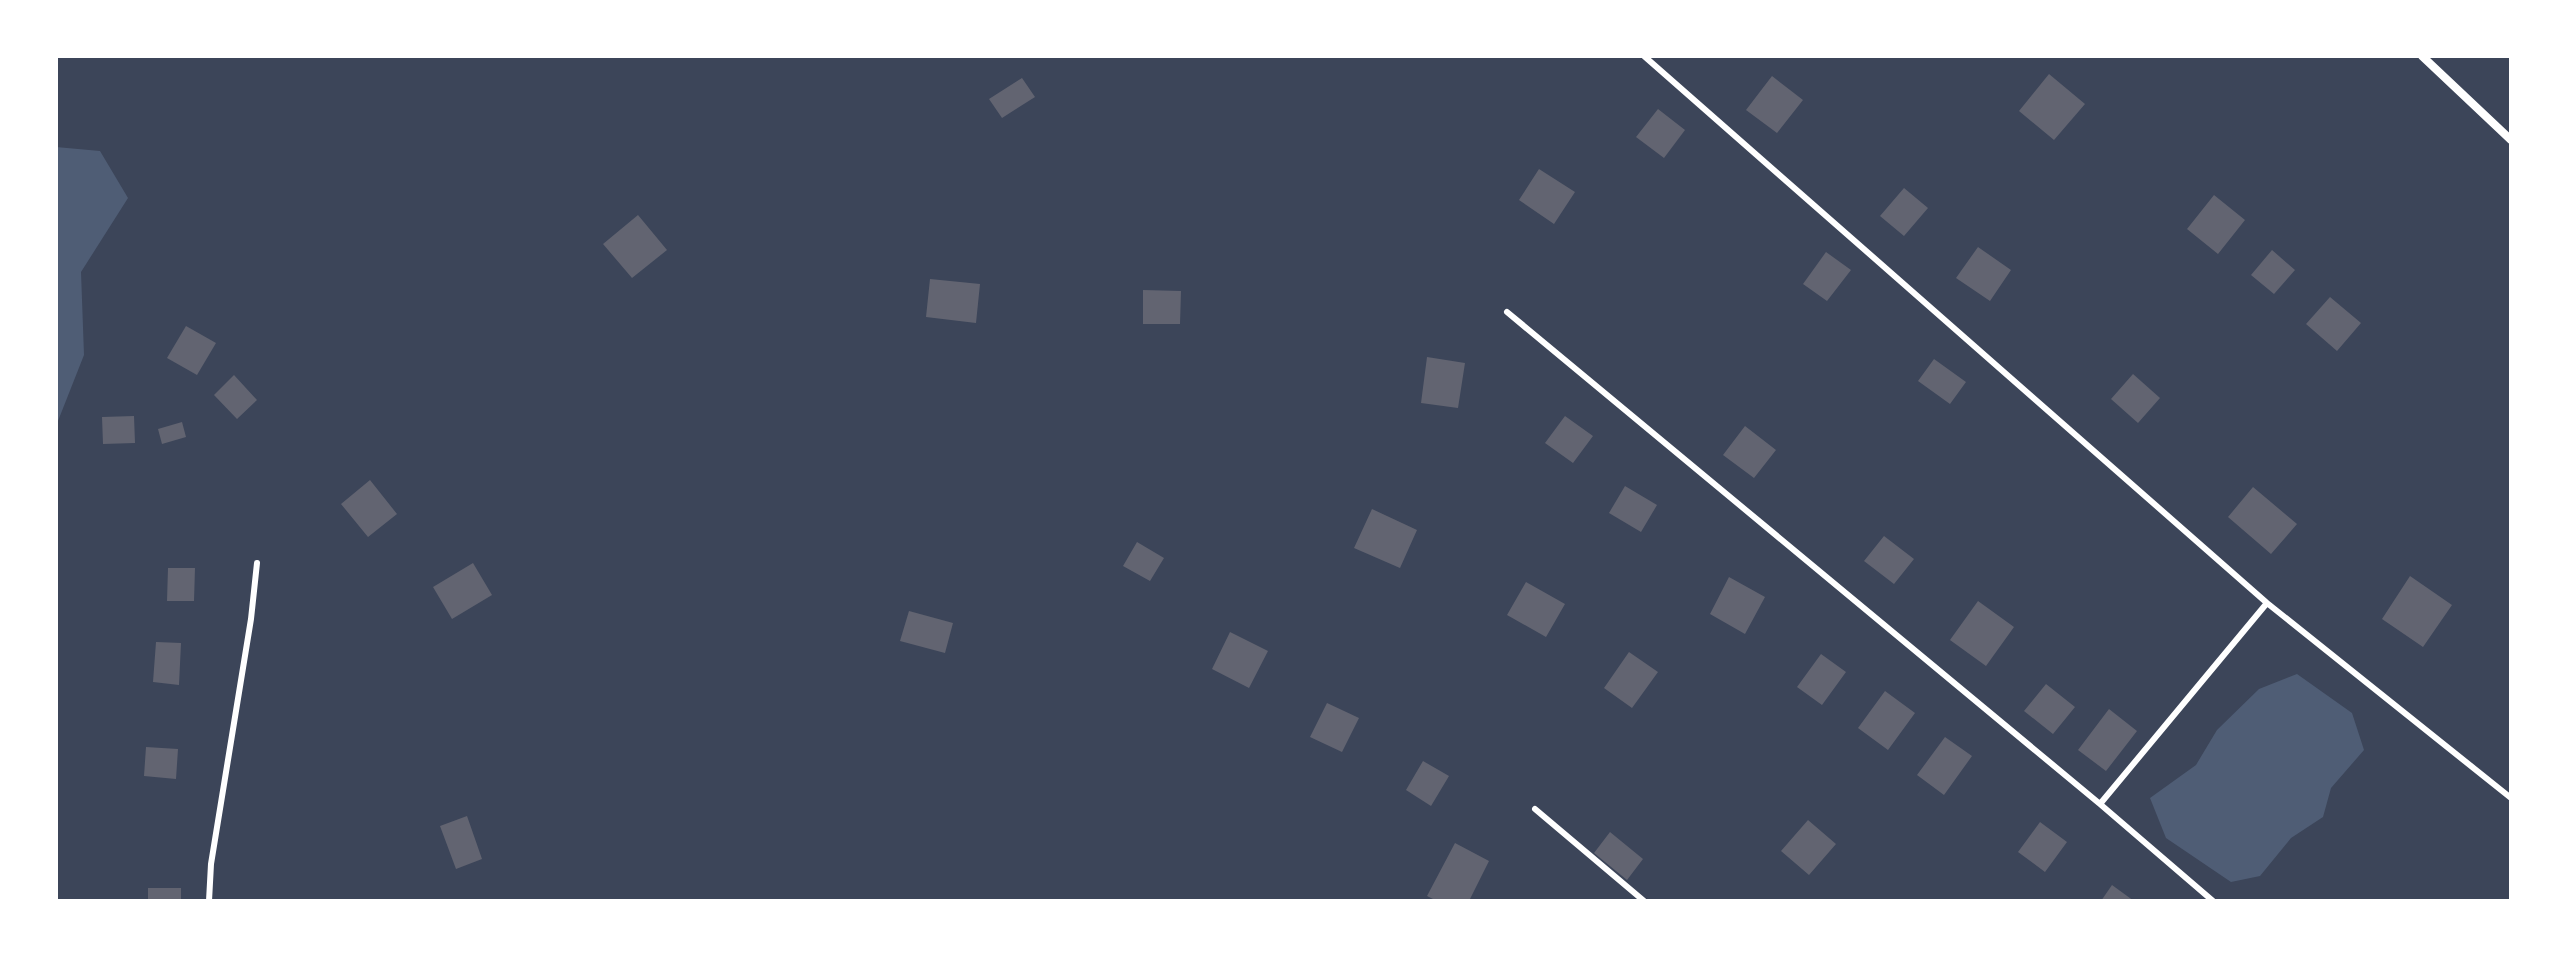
<svg xmlns="http://www.w3.org/2000/svg" width="2567" height="957" viewBox="0 0 2567 957" font-family="'IBM Plex Sans',sans-serif">
  <rect width="100%" height="100%" fill="#2d3142"/>
  <path fill="#3c4559" d="M 56,56 L 2511,56 L 2511,901 L 56,901 Z"/>
  <path fill="#4f5d75" d="M 56,147 L 100,151 L 128,198 L 81,272 L 84,355 L 56,426 Z
    M 2297,674 L 2352,713 L 2364,750 L 2331,788 L 2323,817 L 2291,838 L 2260,876 L 2231,882 L 2166,838 L 2150,798 L 2196,765 L 2217,730 L 2259,689 Z"/>
  <path fill="#626471" d="M 2049,74 L 2085,104 L 2054,140 L 2019,111 Z
    M 1772,76 L 1803,100 L 1777,133 L 1746,110 Z
    M 1022,78 L 1035,97 L 1002,118 L 989,99 Z
    M 1658,109 L 1685,130 L 1664,158 L 1636,137 Z
    M 1539,169 L 1575,192 L 1554,224 L 1519,200 Z
    M 1904,188 L 1928,208 L 1904,236 L 1880,216 Z
    M 2214,195 L 2245,220 L 2218,254 L 2187,229 Z
    M 638,215 L 667,250 L 632,278 L 603,244 Z
    M 1978,247 L 2011,270 L 1990,301 L 1956,278 Z
    M 2272,250 L 2295,270 L 2274,294 L 2251,275 Z
    M 1826,252 L 1851,270 L 1827,301 L 1803,284 Z
    M 930,279 L 980,284 L 976,323 L 926,317 Z
    M 1143,290 L 1181,291 L 1180,324 L 1143,324 Z
    M 2330,297 L 2361,323 L 2337,351 L 2306,324 Z
    M 186,326 L 216,343 L 197,375 L 167,358 Z
    M 1427,357 L 1465,363 L 1458,408 L 1421,403 Z
    M 1934,359 L 1966,382 L 1950,404 L 1918,381 Z
    M 2133,374 L 2160,398 L 2138,423 L 2111,399 Z
    M 234,375 L 257,400 L 237,419 L 214,395 Z
    M 134,416 L 135,443 L 103,444 L 102,417 Z
    M 1565,416 L 1593,436 L 1573,463 L 1545,443 Z
    M 182,422 L 186,437 L 162,444 L 158,429 Z
    M 1745,426 L 1776,450 L 1754,478 L 1723,455 Z
    M 370,480 L 397,514 L 368,537 L 341,504 Z
    M 1625,486 L 1657,505 L 1641,532 L 1609,513 Z
    M 2253,487 L 2297,524 L 2271,554 L 2228,517 Z
    M 1372,509 L 1417,530 L 1400,568 L 1354,548 Z
    M 1884,536 L 1914,559 L 1894,584 L 1864,561 Z
    M 1137,542 L 1164,558 L 1150,581 L 1123,566 Z
    M 473,563 L 492,595 L 452,619 L 433,587 Z
    M 168,568 L 195,568 L 194,601 L 167,601 Z
    M 2410,576 L 2452,605 L 2423,647 L 2382,619 Z
    M 1729,577 L 1765,597 L 1745,634 L 1710,614 Z
    M 1526,582 L 1565,604 L 1546,637 L 1507,615 Z
    M 1978,601 L 2014,627 L 1986,666 L 1950,640 Z
    M 909,611 L 953,623 L 945,653 L 900,641 Z
    M 1230,632 L 1268,651 L 1249,688 L 1212,669 Z
    M 156,642 L 181,643 L 179,685 L 153,682 Z
    M 1629,652 L 1658,672 L 1632,708 L 1604,688 Z
    M 1821,654 L 1846,672 L 1822,705 L 1797,687 Z
    M 2046,684 L 2075,707 L 2053,734 L 2024,711 Z
    M 1885,691 L 1915,713 L 1888,750 L 1858,728 Z
    M 1327,703 L 1359,718 L 1342,752 L 1310,737 Z
    M 2109,709 L 2137,731 L 2106,771 L 2078,750 Z
    M 1945,737 L 1972,756 L 1944,795 L 1917,775 Z
    M 146,747 L 178,749 L 176,779 L 144,776 Z
    M 1423,761 L 1449,776 L 1431,806 L 1406,790 Z
    M 467,816 L 482,859 L 456,869 L 440,826 Z
    M 1808,820 L 1836,844 L 1809,875 L 1781,851 Z
    M 2040,822 L 2067,842 L 2045,872 L 2018,852 Z
    M 1610,832 L 1643,859 L 1627,880 L 1594,853 Z
    M 1455,843 L 1489,861 L 1469,901 L 1437,901 L 1427,896 Z
    M 2112,885 L 2134,901 L 2101,901 Z
    M 148,888 L 181,888 L 181,901 L 148,901 Z"/>
  <g fill="none" stroke-linecap="round" stroke-linejoin="round">
    <path stroke="#fff" stroke-width="6" d="M 1644,56 L 2267,603 L 2511,798
      M 1507,312 L 2100,804 L 2213,901
      M 2100,804 L 2267,603
      M 1535,809 L 1644,901
      M 209,901 L 211,864 L 251,619 L 257,563"/>
    <path stroke="#fff" stroke-width="8" d="M 2422,56 L 2511,140"/>
  </g>
  <rect width="2567" height="957" fill="none" stroke="#ffffff" stroke-width="116"/>
</svg>
